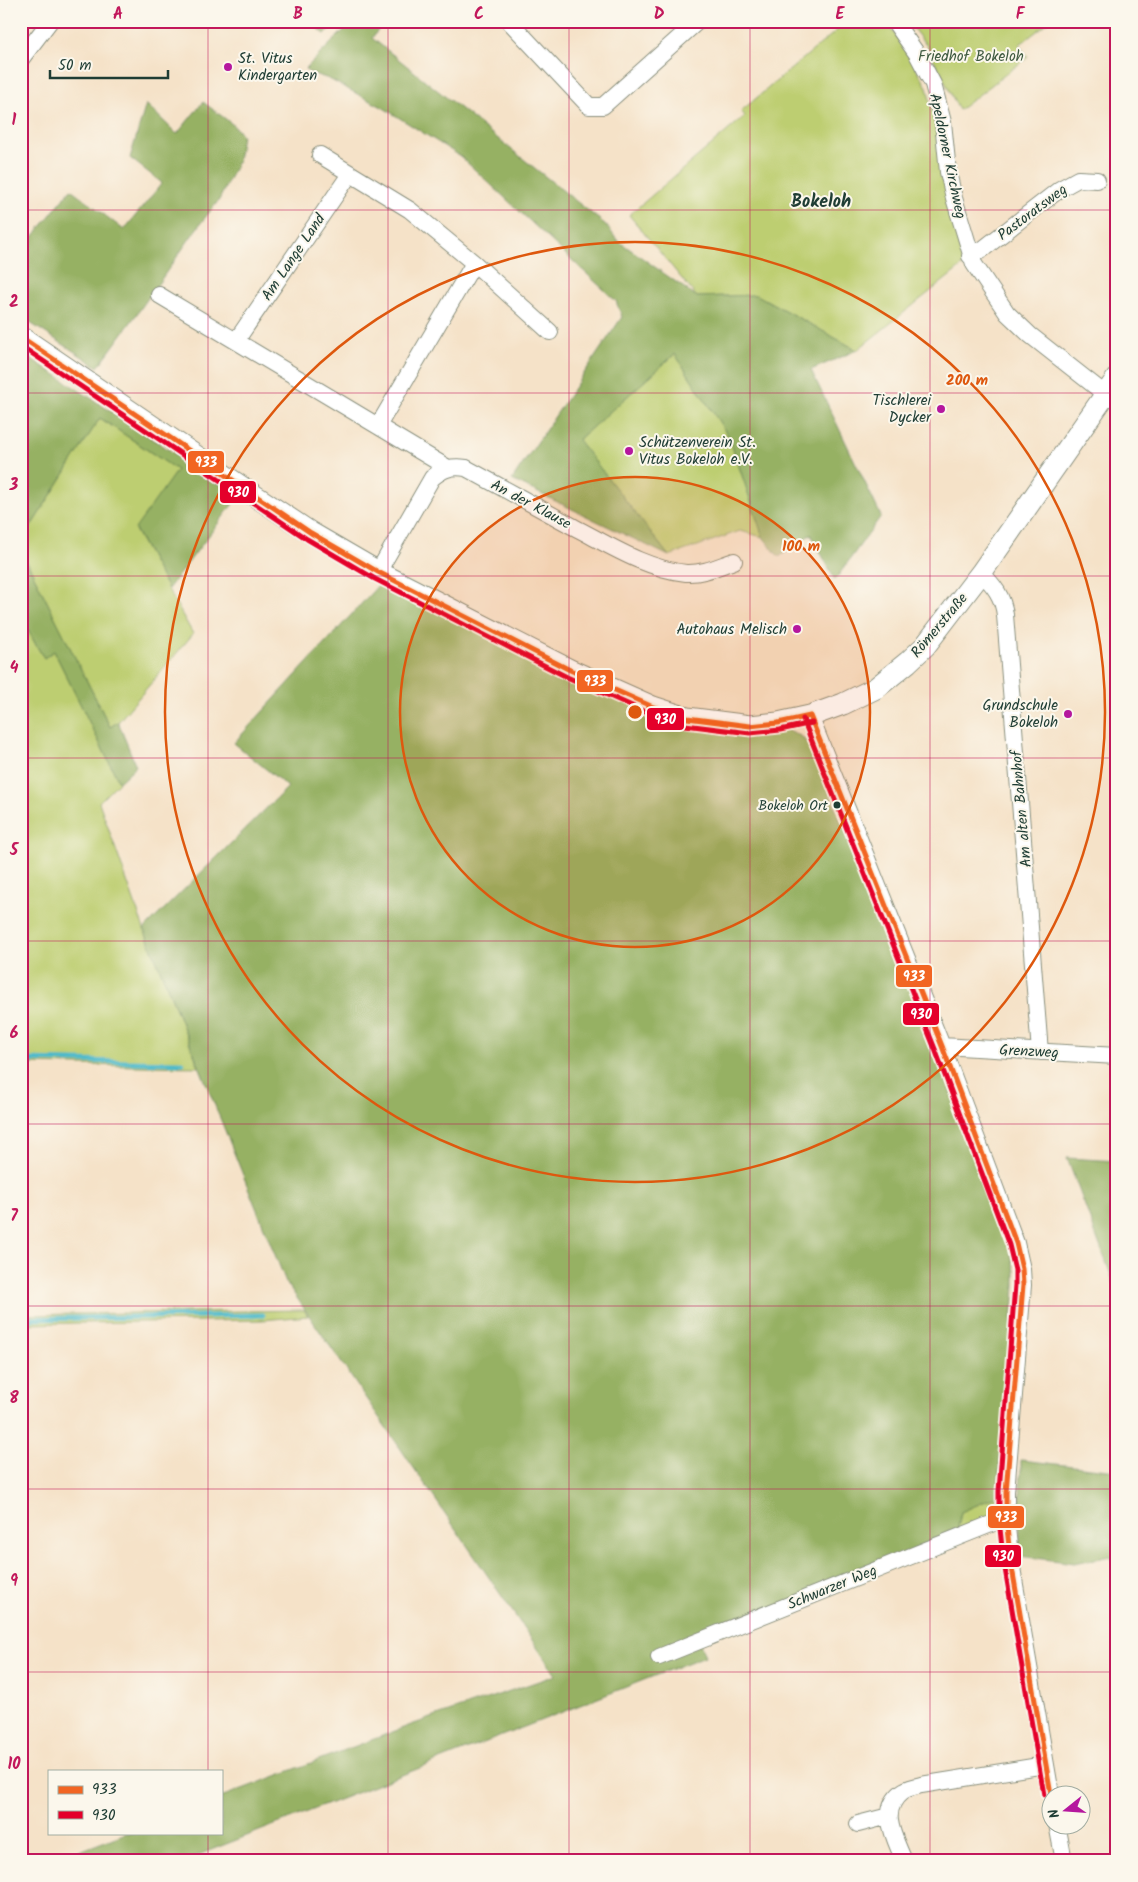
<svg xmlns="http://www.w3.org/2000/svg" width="1138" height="1882" viewBox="0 0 1138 1882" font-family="Kalam,sans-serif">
  <rect width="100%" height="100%" fill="#fbf7ec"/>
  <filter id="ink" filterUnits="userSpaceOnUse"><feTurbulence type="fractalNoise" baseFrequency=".02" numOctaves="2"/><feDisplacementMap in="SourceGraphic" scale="10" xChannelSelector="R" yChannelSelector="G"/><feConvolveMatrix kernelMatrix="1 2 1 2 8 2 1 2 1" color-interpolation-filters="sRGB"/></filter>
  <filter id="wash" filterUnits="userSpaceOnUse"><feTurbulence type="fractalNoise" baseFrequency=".0096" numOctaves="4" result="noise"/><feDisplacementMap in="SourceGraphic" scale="20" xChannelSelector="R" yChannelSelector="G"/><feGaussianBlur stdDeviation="1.12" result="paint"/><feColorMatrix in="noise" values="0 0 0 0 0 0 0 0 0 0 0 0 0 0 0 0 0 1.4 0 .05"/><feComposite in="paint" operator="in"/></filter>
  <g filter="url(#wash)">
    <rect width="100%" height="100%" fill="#f5e2c8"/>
    <path fill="#bdce71" stroke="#6e8652" d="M 848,21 L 886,21 L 907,52 L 927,87 L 966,263 L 857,350 L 757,295 L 697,297 L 629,215 L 745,116 L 741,111 Z
      M 907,21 L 1050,21 L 1019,45 L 1028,57 L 959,110 L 927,46 Z
      M 675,354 L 729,437 L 763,537 L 740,531 L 669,556 L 578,440 Z
      M 100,418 L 177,470 L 135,530 L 193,634 L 118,722 L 110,727 L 21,550 L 21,542 Z
      M 21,617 L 36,645 L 44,658 L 54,651 L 119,782 L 99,802 L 144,929 L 199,1067 L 21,1064 Z
      M 304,1310 L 308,1316 L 262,1320 L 21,1324 L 21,1315 Z
      M 997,1496 C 995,1525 979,1529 956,1538 L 961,1512 Z"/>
    <path fill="#96b163" stroke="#5a774c" d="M 308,21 L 338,21 L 325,34 Z
      M 353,21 L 385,21 L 372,38 L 606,225 L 617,240 L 697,297 L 757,295 L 857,350 L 811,370 L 881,516 L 835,580 L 811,534 L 779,557 L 763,537 L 729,437 L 675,354 L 578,440 L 669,556 L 512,480 L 622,317 L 616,301 L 460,156 L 382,107 L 329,79 L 308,72 L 305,69 Z
      M 203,102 L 231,123 L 242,135 L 238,161 L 219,200 L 200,224 L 139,311 L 98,367 L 21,317 L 21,252 L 71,189 L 124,230 L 162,183 L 130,158 L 146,104 L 177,134 Z
      M 21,352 L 239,496 L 168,589 L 135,529 L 177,470 L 100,418 L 21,542 Z
      M 21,550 L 110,727 L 118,722 L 136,766 L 119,782 L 54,651 L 44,658 L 36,645 L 21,617 Z
      M 383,580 L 647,709 L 791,731 L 802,737 L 811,748 L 933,1046 L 1009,1246 L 1015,1271 L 1015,1286 L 997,1496 L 961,1512 L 956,1538 L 699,1641 L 705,1656 L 183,1861 L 54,1861 L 126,1833 L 221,1833 L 221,1797 L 411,1725 L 556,1675 L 286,1282 L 144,929 L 288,787 L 234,743 Z
      M 1067,1158 L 1117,1161 L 1117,1291 Z
      M 1021,1460 L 1117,1471 L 1117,1572 L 1111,1556 L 1074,1563 L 1019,1556 Z"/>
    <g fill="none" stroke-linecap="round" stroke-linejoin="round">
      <path stroke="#4eb9ca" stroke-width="5" d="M 21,1060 L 183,1063
        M 21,1319 L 263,1315"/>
    </g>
  </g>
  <g filter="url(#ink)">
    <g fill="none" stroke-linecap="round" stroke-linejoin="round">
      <g stroke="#8a907e" stroke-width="18">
        <path id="minor" d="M 509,21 L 589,106 L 603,106 L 698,21
          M 894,21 L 917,54 L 933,84 L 943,122 L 948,172 L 954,198 L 974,264 L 1007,313 L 1030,335 L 1105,394
          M 21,59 L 50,21
          M 320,155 L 410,210 L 474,263 L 550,332
          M 970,256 L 983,249 L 1060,189 L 1078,179 L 1097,180
          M 159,295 L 448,468
          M 236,341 L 350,174
          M 378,426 L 474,263
          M 378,572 L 432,478 C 444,468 452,466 466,468 C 502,488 538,507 574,527 C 609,545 646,569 686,573 C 703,574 719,566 734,561
          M 981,573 C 994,585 1003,597 1005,615 L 1040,1052
          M 810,716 L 942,1046 L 1016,1243 L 1022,1269 L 1023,1285 L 1006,1492 L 1006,1518 L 1010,1556 L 1051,1794
          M 942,1046 L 1117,1056
          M 659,1657 L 1006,1518
          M 858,1824 L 889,1816
          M 1057,1824 L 1064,1861
          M 904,1861 C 895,1838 878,1811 902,1792 C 907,1788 915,1787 921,1785 L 1045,1765"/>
      </g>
      <g stroke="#8a907e" stroke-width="23">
        <path id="tertiary" d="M 21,337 L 243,488 L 311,533 L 378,572 L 570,670 L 653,707 L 687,718 L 750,726 L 778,723 L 810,716 L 843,704 L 876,688 L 908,662 L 925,646 L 981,573 L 1117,378"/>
      </g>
      <use href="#minor" stroke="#fff" stroke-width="16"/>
      <use href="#tertiary" stroke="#fff" stroke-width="21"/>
      <g stroke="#fbf7ec" stroke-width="9">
        <path id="bus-1" d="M 21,337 L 311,533 L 378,572 L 570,670 L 653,707 L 687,718 L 750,726 L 778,723 L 810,716
          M 810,716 L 942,1046 L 1016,1243 L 1022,1269 L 1023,1285 L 1006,1492 L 1006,1518 L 1010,1556 L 1051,1794"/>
      </g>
      <g stroke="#fbf7ec" stroke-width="9">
        <path id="bus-2" d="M 21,346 L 307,539 L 375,579 L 567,677 L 650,714 L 685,725 L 750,733 L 780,730 L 812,723
          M 803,719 L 935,1049 L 1009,1245 L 1015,1270 L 1015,1285 L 999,1491 L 999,1519 L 1003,1557 L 1044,1795"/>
      </g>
      <use href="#bus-1" stroke="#f26522" stroke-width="5"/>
      <use href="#bus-2" stroke="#e4002b" stroke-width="5"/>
    </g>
  </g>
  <path fill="none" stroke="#c2185b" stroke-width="1" stroke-opacity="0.55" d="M 208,21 L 208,1771M 388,21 L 388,1861M 569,21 L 569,1861M 750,21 L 750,1861M 930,21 L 930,1861M 21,210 L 1117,210M 21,393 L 1117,393M 21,576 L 1117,576M 21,758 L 1117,758M 21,941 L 1117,941M 21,1124 L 1117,1124M 21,1306 L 1117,1306M 21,1489 L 1117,1489M 21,1672 L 1117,1672M 208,1833 L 208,1861"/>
  <circle cx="635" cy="712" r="235" fill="#de580e" fill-opacity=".12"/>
  <g fill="none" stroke="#de580e" stroke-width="2.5">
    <circle cx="635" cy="712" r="235"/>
    <circle cx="635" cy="712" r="470"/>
  </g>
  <g fill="#b5179e" stroke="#fbf7ec" stroke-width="2">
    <circle cx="228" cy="67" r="5"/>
    <circle cx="941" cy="409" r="5"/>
    <circle cx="629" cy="451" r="5"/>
    <circle cx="797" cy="629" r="5"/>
    <circle cx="1068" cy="714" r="5"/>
  </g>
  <circle fill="#1f3d34" stroke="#fbf7ec" stroke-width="2" cx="837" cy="805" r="4.5"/>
  <g text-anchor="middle" stroke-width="4" stroke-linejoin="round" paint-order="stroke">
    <g font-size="14" fill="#1f3d34" stroke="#fbf7ec" text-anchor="end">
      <text x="828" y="810">Bokeloh Ort</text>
    </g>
    <g font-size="15" fill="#3f5a40" stroke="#fbf7ec">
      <text x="971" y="61">Friedhof Bokeloh</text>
    </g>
    <g font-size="15" fill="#1f3d34" stroke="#fbf7ec" text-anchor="end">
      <text x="238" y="63" text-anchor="start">St. Vitus<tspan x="238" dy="17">Kindergarten</tspan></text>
      <text x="931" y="405">Tischlerei<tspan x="931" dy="17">Dycker</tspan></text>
      <text x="639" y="447" text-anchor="start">Schützenverein St.<tspan x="639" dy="17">Vitus Bokeloh e.V.</tspan></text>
      <text x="787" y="634">Autohaus Melisch</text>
      <text x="1058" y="710">Grundschule<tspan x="1058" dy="17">Bokeloh</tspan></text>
    </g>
    <g font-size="15" fill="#1f3d34" stroke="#fbf7ec">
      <text transform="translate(948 156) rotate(78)" y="5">Apeldorner Kirchweg</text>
      <text transform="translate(1032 212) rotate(-37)" y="5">Pastoratsweg</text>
      <text transform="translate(293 257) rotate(-56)" y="5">Am Lange Land</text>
      <text transform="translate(531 504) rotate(28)" y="5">An der Klause</text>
      <text transform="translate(939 625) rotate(-50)" y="5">Römerstraße</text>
      <text transform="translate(1021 809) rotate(-95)" y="5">Am alten Bahnhof</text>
      <text transform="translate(1029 1051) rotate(3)" y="5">Grenzweg</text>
      <text transform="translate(832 1587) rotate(-22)" y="5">Schwarzer Weg</text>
    </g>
    <g font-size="18" font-weight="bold" fill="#1f3d34" stroke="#fbf7ec">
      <text x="821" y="207">Bokeloh</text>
    </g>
  </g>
  <circle cx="635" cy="712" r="8" fill="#de580e" stroke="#fbf7ec" stroke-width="2.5"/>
  <g font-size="15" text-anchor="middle" font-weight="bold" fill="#de580e" stroke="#fbf7ec" stroke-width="4" stroke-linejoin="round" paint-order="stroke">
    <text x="967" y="385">200 m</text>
    <text x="801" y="551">100 m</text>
  </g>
  <g stroke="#fbf7ec" stroke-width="2">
    <rect x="187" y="450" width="38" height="24" rx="5" fill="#f26522"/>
    <rect x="219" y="480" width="38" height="24" rx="5" fill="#e4002b"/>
    <rect x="576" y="669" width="38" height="24" rx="5" fill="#f26522"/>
    <rect x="646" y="707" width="39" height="24" rx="5" fill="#e4002b"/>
    <rect x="895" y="964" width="38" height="24" rx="5" fill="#f26522"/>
    <rect x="902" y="1002" width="38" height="24" rx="5" fill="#e4002b"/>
    <rect x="987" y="1505" width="38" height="24" rx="5" fill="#f26522"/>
    <rect x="984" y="1544" width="38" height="24" rx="5" fill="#e4002b"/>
  </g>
  <g font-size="14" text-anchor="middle" font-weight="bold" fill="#fff">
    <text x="206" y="467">933</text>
    <text x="238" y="497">930</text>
    <text x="595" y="686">933</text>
    <text x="665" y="724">930</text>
    <text x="914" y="981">933</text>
    <text x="921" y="1019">930</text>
    <text x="1006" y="1522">933</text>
    <text x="1003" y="1561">930</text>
  </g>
  <rect width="1138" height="1882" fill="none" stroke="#fbf7ec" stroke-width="55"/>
  <rect x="48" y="1770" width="175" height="65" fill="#fbf7ec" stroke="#a3ada2"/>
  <rect x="58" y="1786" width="25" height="8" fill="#f26522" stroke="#a3ada2"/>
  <text x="92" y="1794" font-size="15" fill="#1f3d34">933</text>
  <rect x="58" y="1811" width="25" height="8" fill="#e4002b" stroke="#a3ada2"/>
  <text x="92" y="1820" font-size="15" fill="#1f3d34">930</text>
  <g transform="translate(1066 1810) rotate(253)"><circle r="24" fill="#fbf7ec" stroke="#a3ada2"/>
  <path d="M0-4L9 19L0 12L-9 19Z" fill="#b5179e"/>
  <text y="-8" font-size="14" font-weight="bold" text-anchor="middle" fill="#1f3d34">N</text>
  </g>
  <path d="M50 70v8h118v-8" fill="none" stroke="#1f3d34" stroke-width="2.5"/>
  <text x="58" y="70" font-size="15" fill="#1f3d34" stroke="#fbf7ec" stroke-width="4" paint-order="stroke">50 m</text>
  <rect x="28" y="28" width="1082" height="1826" fill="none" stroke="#c2185b" stroke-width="2"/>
  <g font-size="16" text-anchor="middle" font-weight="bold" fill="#c2185b">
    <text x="118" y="19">A</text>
    <text x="298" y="19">B</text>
    <text x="479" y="19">C</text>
    <text x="659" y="19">D</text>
    <text x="840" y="19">E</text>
    <text x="1020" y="19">F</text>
    <text x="14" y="125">1</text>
    <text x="14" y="307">2</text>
    <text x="14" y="490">3</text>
    <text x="14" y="673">4</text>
    <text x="14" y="855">5</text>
    <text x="14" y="1038">6</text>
    <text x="14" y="1221">7</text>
    <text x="14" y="1403">8</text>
    <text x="14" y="1586">9</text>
    <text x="14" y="1769">10</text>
  </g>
</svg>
